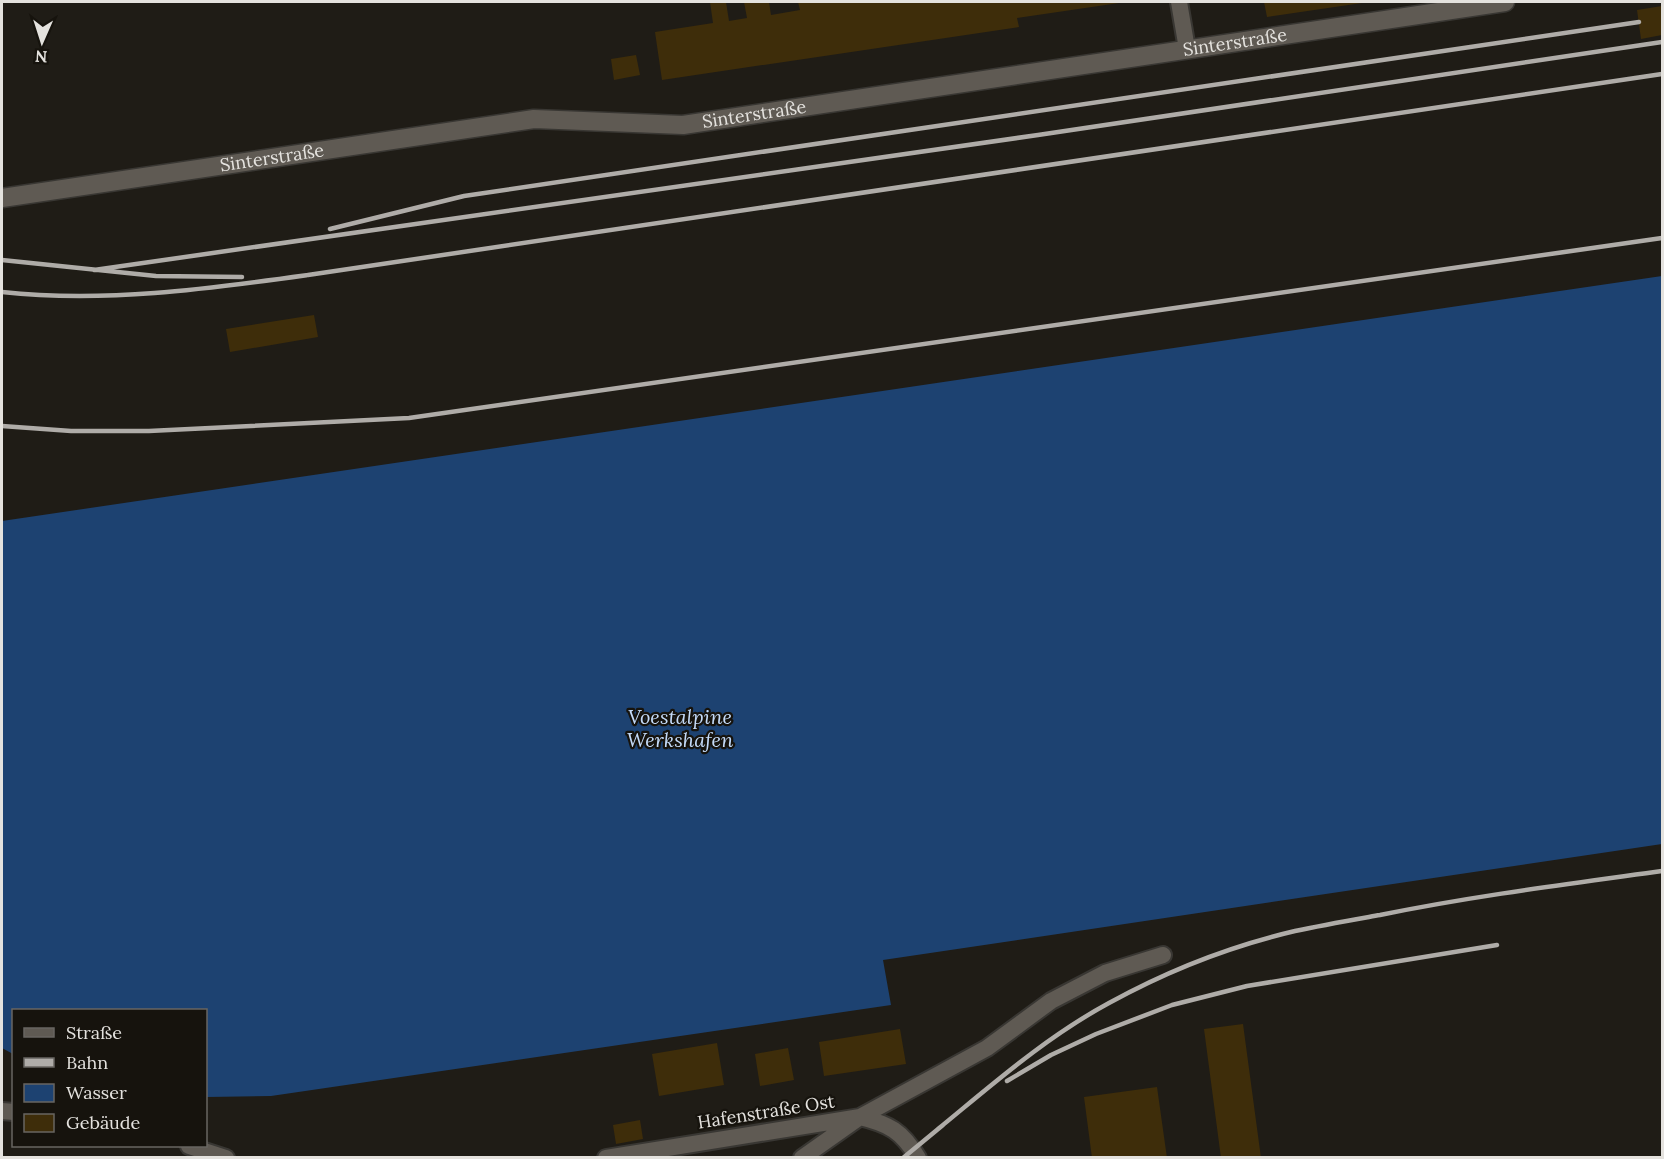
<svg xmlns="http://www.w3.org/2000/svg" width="1664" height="1159" viewBox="0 0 1664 1159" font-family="Lora,serif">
  <rect width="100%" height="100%" fill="#1f1c16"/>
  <path fill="#1d4271" d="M 1662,276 L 1662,844 L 883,960 L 891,1005 L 271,1096 L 206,1097 L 206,1010 L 14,1010 L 13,1054 L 2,1048 L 2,521 Z"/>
  <path fill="#3e2d0a" d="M 710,2 L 726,2 L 729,21 L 747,18 L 744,2 L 769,2 L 771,15 L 800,10 L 798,2 L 1119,3 L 1017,18 L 1019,27 L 662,80 L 655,32 L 713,23 Z
    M 1264,2 L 1362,2 L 1362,3 L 1267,17 Z
    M 1662,6 L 1662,35 L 1641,39 L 1637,10 Z
    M 636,55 L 640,75 L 614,80 L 611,59 Z
    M 314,315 L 318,337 L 230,352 L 226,329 Z
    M 1243,1024 L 1261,1158 L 1221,1158 L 1204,1029 Z
    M 900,1029 L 906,1064 L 824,1076 L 819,1042 Z
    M 717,1043 L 724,1085 L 659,1096 L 652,1054 Z
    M 788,1048 L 794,1080 L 760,1086 L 755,1054 Z
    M 1157,1087 L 1167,1158 L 1092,1158 L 1084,1097 Z
    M 640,1120 L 643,1139 L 616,1144 L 613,1125 Z"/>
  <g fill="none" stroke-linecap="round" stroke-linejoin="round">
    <g stroke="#393733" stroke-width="20">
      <path id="service" d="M 1179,2 L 1187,49
        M 2,1111 L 14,1112
        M 189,1146 L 226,1158
        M 606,1158 L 860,1117 C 889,1124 902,1131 918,1158
        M 802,1158 L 860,1117 L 987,1048 L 1051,1001 L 1105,973 L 1163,955"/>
    </g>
    <g stroke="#393733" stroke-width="21">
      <g id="minor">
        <path id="s1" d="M 2,198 L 534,119 L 683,125 L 1505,2"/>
      </g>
    </g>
    <use href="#service" stroke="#5f5a53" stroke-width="16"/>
    <use href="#minor" stroke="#5f5a53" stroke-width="18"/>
    <path stroke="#afaca8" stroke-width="4.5" d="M 330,229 L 464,196 L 1639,22
      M 2,260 L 156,276 L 242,277
      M 94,270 L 1038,135 L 1662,42
      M 2,292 C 105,303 206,289 308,275 L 1662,74
      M 2,426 L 71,431 L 149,431 L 409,418 L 1662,238
      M 1007,1081 L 1051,1055 L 1096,1034 L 1172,1005 L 1247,986 L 1497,945
      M 938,1129 C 993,1084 1046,1037 1109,1003 C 1167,971 1231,946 1295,931 C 1323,925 1352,920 1380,915 C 1473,896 1568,884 1662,871
      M 903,1158 L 943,1125"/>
  </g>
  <g text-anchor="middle" stroke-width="4.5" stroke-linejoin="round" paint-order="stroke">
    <g font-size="18" fill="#e4e2de" stroke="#16130d">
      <text dy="6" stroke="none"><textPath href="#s1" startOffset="1245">Sinterstraße</textPath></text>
      <text dy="6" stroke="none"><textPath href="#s1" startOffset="759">Sinterstraße</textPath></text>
      <text dy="6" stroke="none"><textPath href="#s1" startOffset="273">Sinterstraße</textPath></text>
      <text transform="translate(766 1112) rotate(-9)" y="6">Hafenstraße Ost</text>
    </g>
    <g font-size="20" font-style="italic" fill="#c4dbf9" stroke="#16130d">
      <text x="680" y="724">Voestalpine<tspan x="680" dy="23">Werkshafen</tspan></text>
    </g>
  </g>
  <rect width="1664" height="1159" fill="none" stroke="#e4e2de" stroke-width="6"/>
  <rect x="12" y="1009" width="195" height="138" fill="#16130d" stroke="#686661" stroke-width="1.5"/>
  <rect x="24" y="1028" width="30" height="9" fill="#5f5a53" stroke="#686661" stroke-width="1.5"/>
  <text x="66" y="1039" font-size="18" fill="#e4e2de">Straße</text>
  <rect x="24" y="1058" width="30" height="9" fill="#afaca8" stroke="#686661" stroke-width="1.5"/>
  <text x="66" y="1069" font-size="18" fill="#e4e2de">Bahn</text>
  <rect x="24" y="1084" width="30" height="18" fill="#1d4271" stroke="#686661" stroke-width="1.5"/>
  <text x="66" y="1099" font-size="18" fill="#e4e2de">Wasser</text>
  <rect x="24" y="1114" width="30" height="18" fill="#3e2d0a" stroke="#686661" stroke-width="1.5"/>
  <text x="66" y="1129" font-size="18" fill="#e4e2de">Gebäude</text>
  <g transform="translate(42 42) rotate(183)" stroke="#16130d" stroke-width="4.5" paint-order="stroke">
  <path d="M0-4.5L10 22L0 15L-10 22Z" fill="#e4e2de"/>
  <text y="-9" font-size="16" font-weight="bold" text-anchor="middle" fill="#e4e2de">N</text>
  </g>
</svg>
